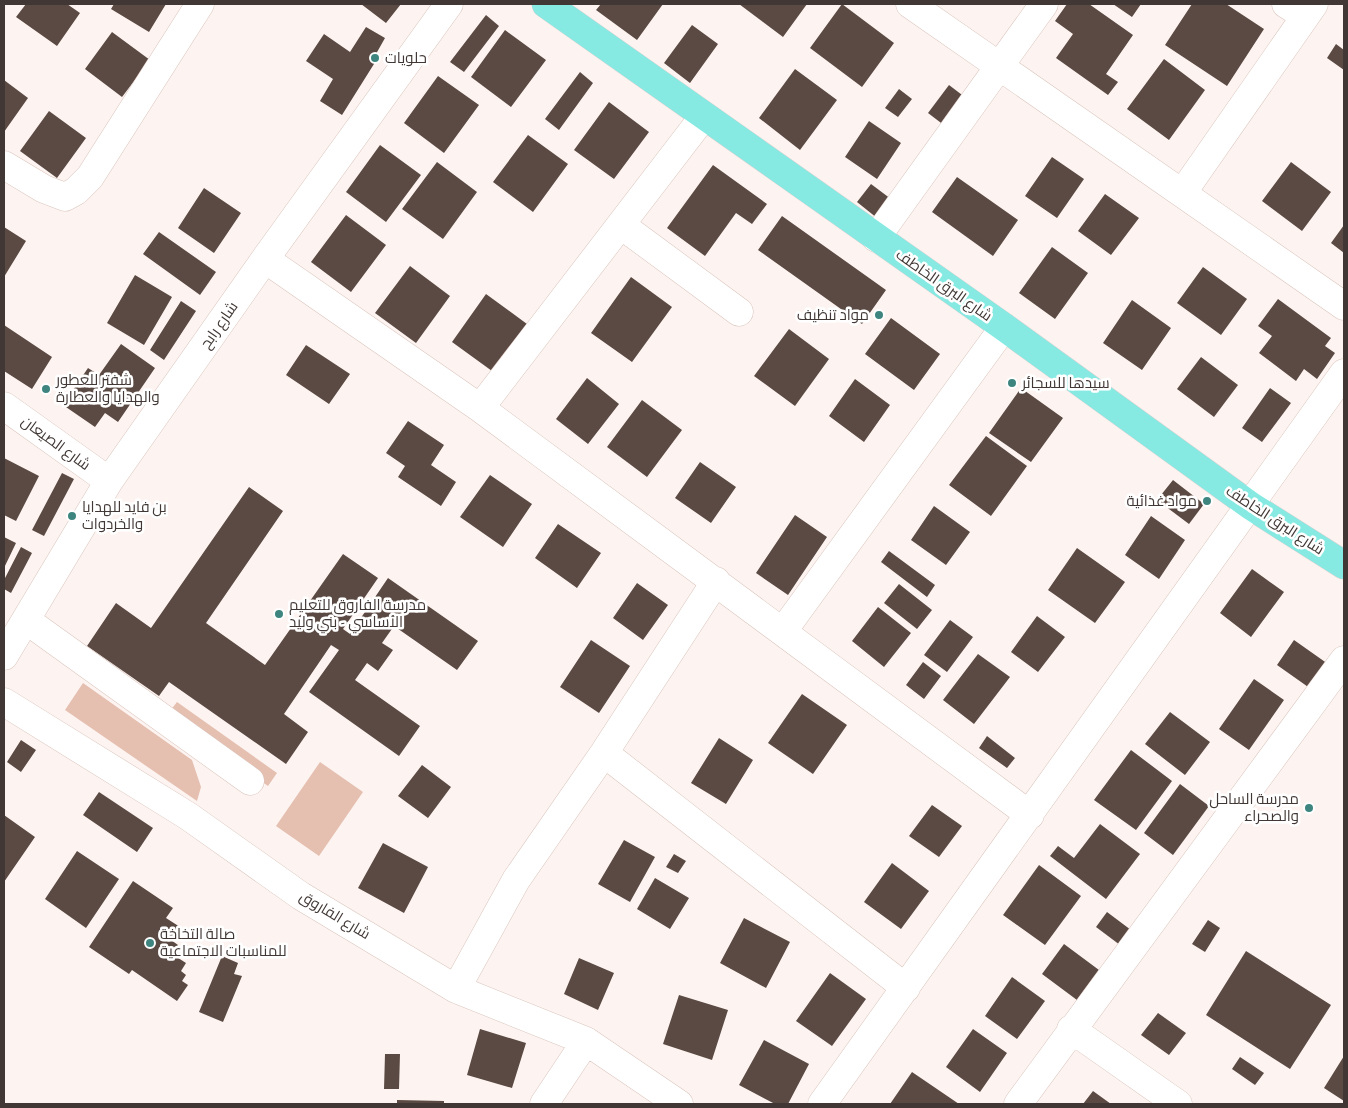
<svg xmlns="http://www.w3.org/2000/svg" width="1348" height="1108" viewBox="0 0 1348 1108" font-family="'Crimson Pro',Cairo,serif">
  <rect width="100%" height="100%" fill="#fdf4f1"/>
  <path fill="#e5bfb0" d="M 83,683 L 192,760 L 201,787 L 197,801 L 65,710 Z
    M 177,702 L 277,773 L 268,786 L 167,715 Z
    M 320,762 L 363,792 L 319,856 L 276,826 Z"/>
  <path fill="#5b4a43" d="M 26,4 L 67,4 L 80,13 L 57,46 L 16,17 Z
    M 114,4 L 166,4 L 149,32 L 111,9 Z
    M 361,4 L 401,4 L 386,23 Z
    M 601,4 L 663,4 L 637,40 L 596,10 Z
    M 739,4 L 807,4 L 783,37 Z
    M 842,4 L 894,43 L 862,87 L 810,48 Z
    M 1067,4 L 1089,4 L 1133,35 L 1106,74 L 1118,82 L 1108,95 L 1056,58 L 1073,34 L 1055,21 Z
    M 1113,4 L 1141,4 L 1132,17 Z
    M 1192,4 L 1226,4 L 1264,29 L 1227,86 L 1165,45 Z
    M 486,15 L 499,26 L 464,72 L 450,62 Z
    M 692,25 L 718,44 L 690,83 L 664,63 Z
    M 366,27 L 385,38 L 376,54 L 379,56 L 342,115 L 320,101 L 333,79 L 306,61 L 324,34 L 350,52 Z
    M 505,30 L 546,60 L 511,107 L 471,77 Z
    M 112,32 L 150,60 L 122,97 L 85,69 Z
    M 1336,44 L 1344,50 L 1344,70 L 1327,58 Z
    M 1164,59 L 1205,90 L 1169,140 L 1127,109 Z
    M 795,69 L 837,100 L 800,150 L 759,118 Z
    M 580,72 L 593,83 L 559,130 L 545,119 Z
    M 438,76 L 479,105 L 444,153 L 404,123 Z
    M 4,80 L 28,98 L 4,132 Z
    M 949,85 L 970,101 L 949,129 L 928,113 Z
    M 899,89 L 912,99 L 898,117 L 885,108 Z
    M 609,102 L 649,132 L 614,179 L 574,150 Z
    M 49,111 L 86,138 L 57,178 L 20,151 Z
    M 869,121 L 901,143 L 877,179 L 845,157 Z
    M 528,135 L 568,164 L 533,212 L 493,182 Z
    M 380,145 L 421,175 L 386,222 L 346,192 Z
    M 1052,157 L 1084,179 L 1057,218 L 1025,196 Z
    M 437,162 L 477,192 L 443,239 L 402,209 Z
    M 1291,162 L 1331,192 L 1302,231 L 1262,201 Z
    M 713,165 L 767,204 L 752,224 L 736,213 L 705,256 L 667,228 Z
    M 957,177 L 1018,220 L 993,256 L 932,212 Z
    M 871,184 L 891,199 L 877,218 L 857,202 Z
    M 204,188 L 241,213 L 214,253 L 178,228 Z
    M 1105,194 L 1139,218 L 1111,255 L 1078,231 Z
    M 346,215 L 386,245 L 351,292 L 311,262 Z
    M 782,216 L 886,290 L 862,324 L 758,250 Z
    M 1344,225 L 1344,253 L 1331,243 Z
    M 4,227 L 26,241 L 4,277 Z
    M 159,232 L 216,272 L 200,295 L 143,254 Z
    M 1052,247 L 1088,273 L 1055,319 L 1019,293 Z
    M 410,266 L 450,296 L 416,343 L 375,313 Z
    M 1203,267 L 1247,299 L 1221,335 L 1177,303 Z
    M 135,275 L 172,297 L 144,345 L 107,323 Z
    M 631,277 L 672,307 L 632,362 L 591,333 Z
    M 486,294 L 527,324 L 492,371 L 452,342 Z
    M 1278,299 L 1331,338 L 1325,346 L 1335,353 L 1317,379 L 1304,369 L 1296,381 L 1259,353 L 1272,336 L 1258,326 Z
    M 1132,300 L 1171,328 L 1142,370 L 1103,343 Z
    M 181,301 L 196,311 L 164,360 L 150,350 Z
    M 891,318 L 940,354 L 914,390 L 865,354 Z
    M 4,325 L 52,357 L 32,389 L 4,371 Z
    M 789,329 L 829,359 L 795,406 L 754,376 Z
    M 121,344 L 155,368 L 118,422 L 105,413 L 95,427 L 63,405 L 88,368 L 99,375 Z
    M 306,345 L 350,374 L 329,404 L 286,375 Z
    M 1201,357 L 1238,385 L 1214,417 L 1177,389 Z
    M 587,378 L 619,404 L 588,444 L 556,419 Z
    M 855,379 L 890,405 L 864,442 L 829,416 Z
    M 1021,388 L 1063,418 L 1031,462 L 989,433 Z
    M 1270,388 L 1291,403 L 1262,442 L 1242,428 Z
    M 642,400 L 682,430 L 647,477 L 607,447 Z
    M 408,421 L 444,445 L 431,465 L 456,482 L 441,506 L 398,477 L 405,466 L 386,453 Z
    M 986,436 L 1027,466 L 991,516 L 949,485 Z
    M 4,458 L 39,476 L 16,521 L 4,515 Z
    M 700,462 L 736,487 L 711,523 L 675,498 Z
    M 62,473 L 74,479 L 44,536 L 32,530 Z
    M 490,475 L 532,504 L 503,547 L 460,517 Z
    M 1173,480 L 1204,504 L 1189,524 L 1157,500 Z
    M 249,487 L 283,511 L 206,623 L 265,665 L 343,554 L 378,578 L 343,629 L 350,634 L 388,578 L 478,641 L 457,670 L 394,626 L 382,643 L 393,650 L 378,671 L 367,663 L 355,680 L 420,726 L 399,756 L 309,692 L 339,650 L 331,645 L 284,714 L 308,732 L 286,764 L 169,682 L 159,696 L 87,646 L 116,603 L 151,628 Z
    M 934,506 L 970,532 L 946,565 L 911,540 Z
    M 795,515 L 827,537 L 788,595 L 756,573 Z
    M 1151,516 L 1185,540 L 1159,579 L 1125,555 Z
    M 558,524 L 601,553 L 577,588 L 535,558 Z
    M 4,537 L 16,543 L 4,568 Z
    M 21,547 L 32,553 L 11,593 L 4,589 L 4,580 Z
    M 1077,548 L 1125,582 L 1095,623 L 1048,590 Z
    M 889,551 L 935,585 L 927,597 L 881,562 Z
    M 1252,569 L 1284,592 L 1251,637 L 1220,613 Z
    M 637,583 L 668,605 L 643,640 L 613,618 Z
    M 899,584 L 932,610 L 917,629 L 884,603 Z
    M 878,607 L 911,633 L 884,667 L 852,641 Z
    M 1037,616 L 1065,637 L 1038,672 L 1011,652 Z
    M 950,620 L 973,637 L 947,672 L 924,655 Z
    M 591,640 L 630,666 L 599,713 L 560,687 Z
    M 1294,640 L 1328,664 L 1311,689 L 1277,665 Z
    M 978,654 L 1010,677 L 974,724 L 943,700 Z
    M 923,662 L 941,676 L 924,699 L 906,685 Z
    M 1254,679 L 1284,700 L 1249,750 L 1219,729 Z
    M 802,694 L 847,725 L 813,774 L 768,743 Z
    M 1170,712 L 1210,742 L 1185,775 L 1145,744 Z
    M 987,736 L 1015,758 L 1007,768 L 979,748 Z
    M 719,738 L 753,760 L 726,804 L 691,783 Z
    M 21,740 L 36,750 L 21,772 L 7,762 Z
    M 1131,750 L 1172,781 L 1136,830 L 1094,800 Z
    M 422,765 L 451,787 L 428,818 L 398,796 Z
    M 1180,784 L 1209,806 L 1173,855 L 1144,833 Z
    M 99,792 L 153,828 L 137,852 L 83,815 Z
    M 932,805 L 962,826 L 939,857 L 909,836 Z
    M 4,815 L 35,837 L 4,882 Z
    M 1100,824 L 1140,854 L 1106,899 L 1050,856 L 1058,846 L 1074,858 Z
    M 624,840 L 655,857 L 630,902 L 598,884 Z
    M 383,843 L 428,867 L 404,913 L 358,888 Z
    M 77,851 L 119,879 L 86,928 L 45,899 Z
    M 674,854 L 686,861 L 678,873 L 666,867 Z
    M 892,863 L 929,891 L 901,929 L 864,902 Z
    M 1039,865 L 1081,896 L 1045,945 L 1003,915 Z
    M 655,878 L 689,898 L 670,929 L 637,909 Z
    M 133,881 L 173,908 L 166,918 L 180,927 L 171,940 L 178,945 L 172,954 L 186,963 L 181,971 L 186,975 L 182,981 L 188,985 L 177,1001 L 132,970 L 129,974 L 89,947 Z
    M 1107,912 L 1131,930 L 1120,945 L 1096,927 Z
    M 744,918 L 790,942 L 766,988 L 720,963 Z
    M 1208,920 L 1220,928 L 1205,952 L 1192,944 Z
    M 1064,944 L 1099,970 L 1077,1000 L 1042,974 Z
    M 1246,951 L 1331,1005 L 1290,1069 L 1206,1015 Z
    M 222,956 L 238,963 L 234,974 L 242,976 L 223,1022 L 199,1012 Z
    M 579,958 L 614,973 L 598,1010 L 564,994 Z
    M 830,973 L 866,999 L 832,1046 L 796,1021 Z
    M 1012,977 L 1045,1001 L 1017,1039 L 985,1016 Z
    M 679,995 L 728,1010 L 712,1060 L 663,1044 Z
    M 1158,1013 L 1186,1033 L 1169,1055 L 1141,1035 Z
    M 480,1029 L 526,1043 L 512,1088 L 467,1075 Z
    M 973,1029 L 1007,1053 L 980,1092 L 946,1067 Z
    M 764,1040 L 809,1064 L 788,1104 L 775,1104 L 739,1085 Z
    M 385,1054 L 400,1054 L 399,1089 L 384,1089 Z
    M 1344,1056 L 1344,1101 L 1324,1088 Z
    M 1240,1057 L 1264,1073 L 1255,1085 L 1232,1069 Z
    M 912,1072 L 959,1104 L 890,1104 Z
    M 1093,1091 L 1111,1104 L 1083,1104 Z
    M 397,1100 L 444,1101 L 444,1104 L 397,1104 Z"/>
  <g fill="none" stroke-linecap="round" stroke-linejoin="round">
    <g stroke="#dbc5bd" stroke-width="29">
      <path id="minor" d="M 910,4 L 1344,306
        M 1286,4 L 1305,16
        M 4,165 L 44,189 L 65,197 L 76,191 L 90,177 L 200,4
        M 1183,192 L 1314,4
        M 621,225 L 739,312
        M 876,238 L 1044,4
        M 265,259 L 480,408 L 1030,815
        M 4,406 L 109,481
        M 480,408 L 704,116
        M 26,620 L 250,781
        M 783,631 L 1004,327
        M 4,656 L 109,481 L 265,259 L 449,4
        M 4,702 L 188,816 L 301,896 L 456,989 L 586,1041 L 679,1104
        M 604,753 L 906,988
        M 456,989 L 516,880 L 604,753 L 716,581
        M 1071,1029 L 1178,1104
        M 544,1104 L 586,1041
        M 822,1104 L 1344,373
        M 1018,1104 L 1344,660"/>
    </g>
    <g stroke="#d5d3d3" stroke-width="29">
      <path id="major" d="M 546,4 L 1004,327 L 1251,506 L 1344,565"/>
    </g>
    <use href="#minor" stroke="#fff" stroke-width="28"/>
    <use href="#major" stroke="#86eae3" stroke-width="28"/>
  </g>
  <g fill="#3e857f" stroke="#fff" stroke-width="2">
    <circle cx="375" cy="58" r="5"/>
    <circle cx="879" cy="315" r="5"/>
    <circle cx="1012" cy="383" r="5"/>
    <circle cx="46" cy="389" r="5"/>
    <circle cx="1207" cy="501" r="5"/>
    <circle cx="72" cy="516" r="5"/>
    <circle cx="279" cy="614" r="5"/>
    <circle cx="1309" cy="808" r="5"/>
    <circle cx="150" cy="943" r="5"/>
  </g>
  <g text-anchor="middle" stroke-width="5" stroke-linejoin="round" paint-order="stroke">
    <g font-size="15" fill="#413835" stroke="#fff" text-anchor="start">
      <text x="385" y="63">حلويات</text>
      <text x="869" y="320" text-anchor="end">مواد تنظيف</text>
      <text x="56" y="385">شفتر للعطور<tspan x="56" dy="17">والهدايا والعطارة</tspan></text>
      <text x="1022" y="388">سيدها للسجائر</text>
      <text x="1197" y="506" text-anchor="end">مواد غذائية</text>
      <text x="82" y="512">بن فايد للهدايا<tspan x="82" dy="17">والخردوات</tspan></text>
      <text x="289" y="610">مدرسة الفاروق للتعليم<tspan x="289" dy="17">الأساسي - بني وليد</tspan></text>
      <text x="1299" y="804" text-anchor="end">مدرسة الساحل<tspan x="1299" dy="17">والصحراء</tspan></text>
      <text x="160" y="939">صالة التخاخة<tspan x="160" dy="17">للمناسبات الاجتماعية</tspan></text>
    </g>
    <g font-size="15" fill="#413835" stroke="#fff">
      <text transform="translate(944 285) rotate(35)" y="5">شارع البرق الخاطف</text>
      <text transform="translate(219 325) rotate(-55)" y="5">شارع رابح</text>
      <text transform="translate(56 443) rotate(36)" y="5">شارع الصيعان</text>
      <text transform="translate(1275 520) rotate(33)" y="5">شارع البرق الخاطف</text>
      <text transform="translate(335 915) rotate(31)" y="5">شارع الفاروق</text>
    </g>
  </g>
  <rect width="1348" height="1108" fill="none" stroke="#413835" stroke-width="10"/>
</svg>
